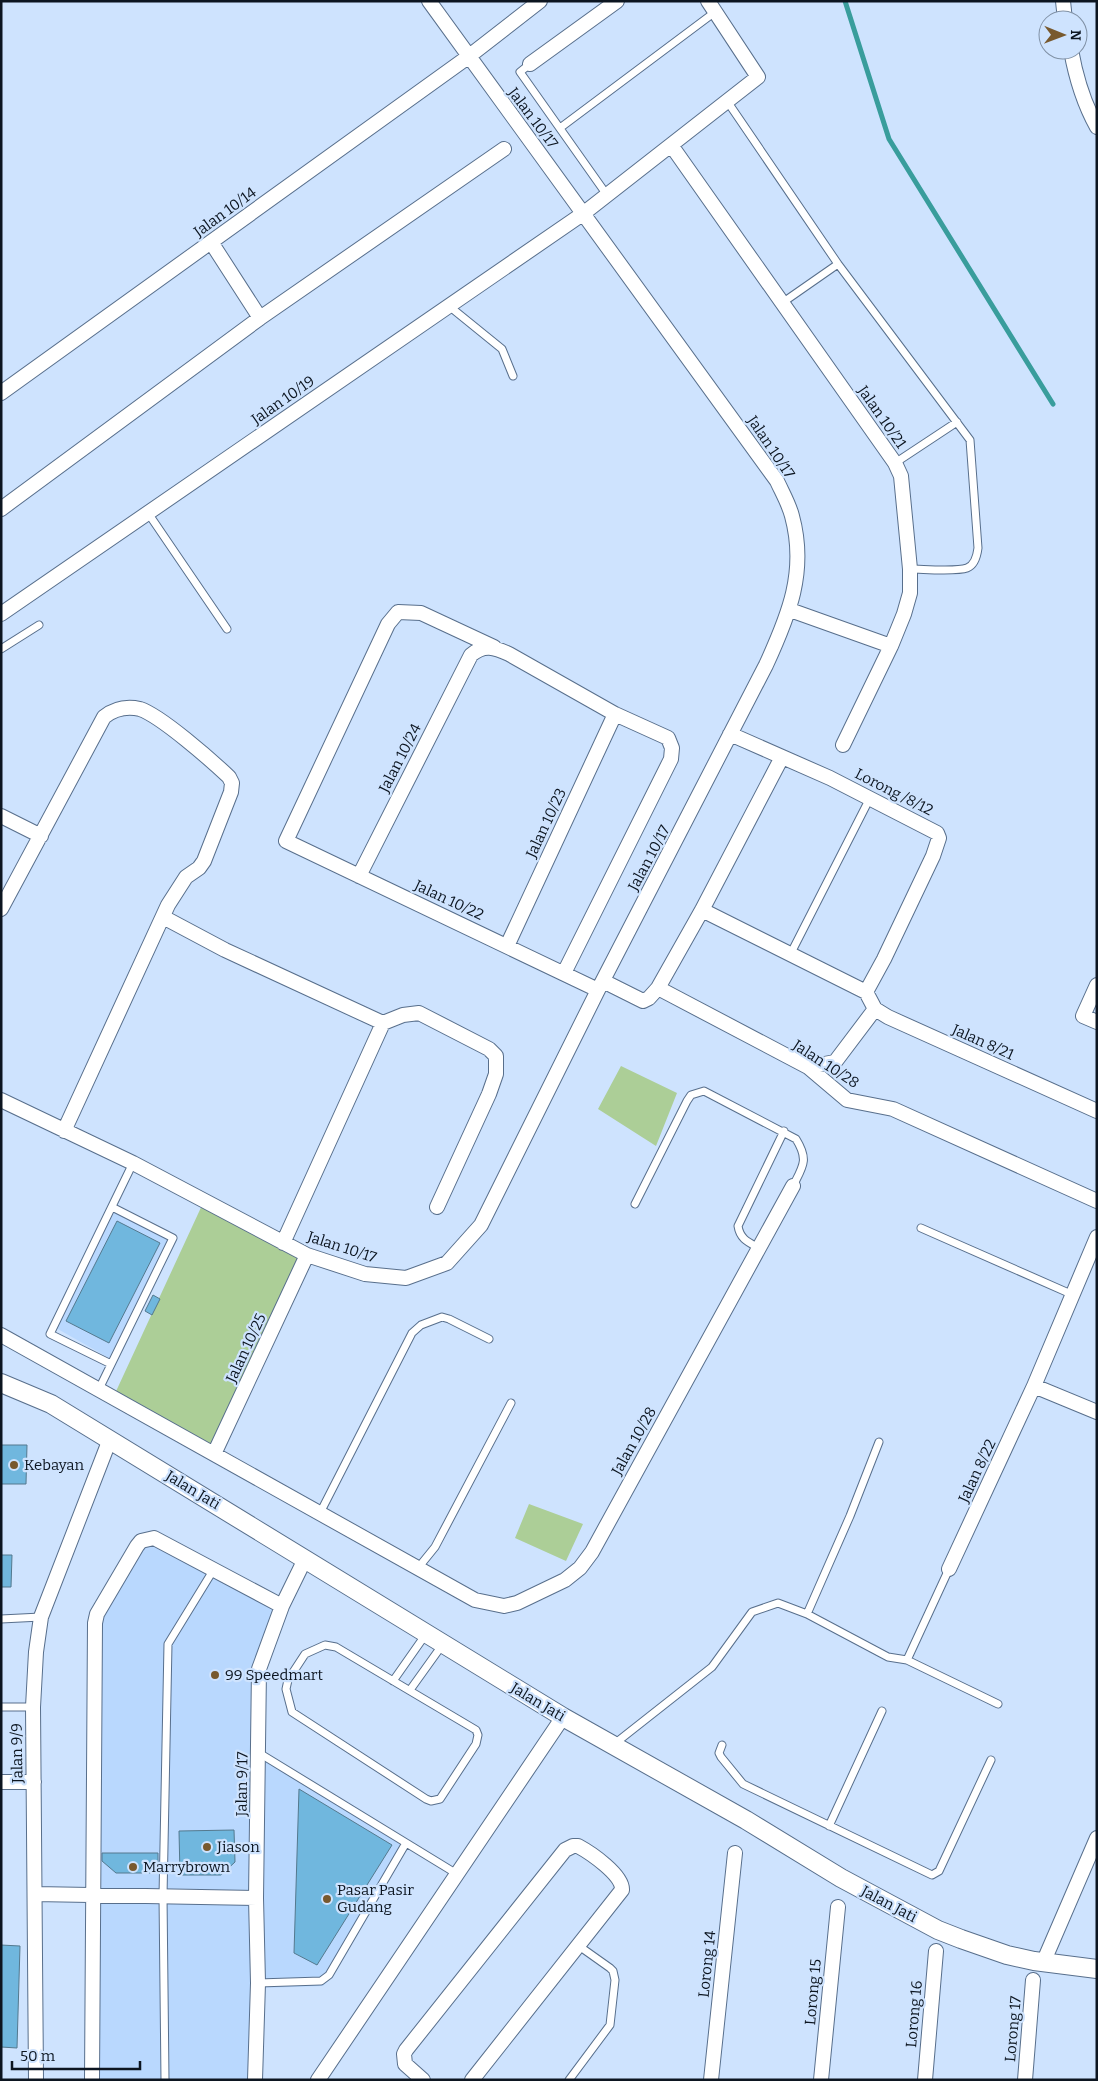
<svg xmlns="http://www.w3.org/2000/svg" width="1098" height="2081" viewBox="0 0 1098 2081" font-family="Bitter,serif">
  <rect width="100%" height="100%" fill="#cee3fe"/>
  <path fill="#b9d8fe" d="M 117,1206 L 171,1233 L 109,1358 L 56,1328 Z
    M 145,1532 L 158,1532 L 291,1604 L 266,1668 L 265,1761 L 407,1847 L 332,1977 L 323,1986 L 264,1988 L 262,2080 L 85,2080 L 88,1617 L 134,1539 Z"/>
  <path fill="#acce97" d="M 621,1066 L 677,1093 L 656,1146 L 598,1109 Z
    M 204,1201 L 307,1255 L 214,1454 L 112,1400 Z
    M 529,1504 L 583,1524 L 566,1561 L 515,1538 Z"/>
  <g fill="none" stroke-linecap="round" stroke-linejoin="round">
    <path stroke="#399d9c" stroke-width="5" d="M 845,1 L 889,139 L 1053,404"/>
  </g>
  <path fill="#70b7de" stroke="#54798e" d="M 117,1221 L 160,1243 L 109,1343 L 66,1321 Z
    M 153,1295 L 160,1299 L 152,1315 L 145,1311 Z
    M 1,1445 L 27,1445 L 26,1484 L 1,1484 Z
    M 1,1555 L 12,1555 L 11,1587 L 1,1587 Z
    M 299,1789 L 392,1845 L 317,1965 L 294,1953 Z
    M 234,1830 L 235,1862 L 221,1875 L 180,1875 L 179,1831 Z
    M 102,1853 L 158,1853 L 158,1873 L 116,1873 L 102,1861 Z
    M 1,1945 L 20,1946 L 17,2048 L 1,2047 Z"/>
  <g fill="none" stroke-linecap="round" stroke-linejoin="round">
    <g stroke="#586f8c" stroke-width="9">
      <path id="service" d="M 530,64 L 520,72 L 607,195
        M 727,101 L 838,264 L 970,440 L 978,548 C 977,556 975,565 967,568 C 956,572 923,569 910,569
        M 560,128 L 715,12
        M 782,303 L 838,264
        M 449,306 L 502,349 L 513,376
        M 895,463 L 957,422
        M 148,513 L 227,629
        M 1,649 L 39,625
        M 791,953 L 870,798
        M 635,1204 L 687,1101 L 691,1095 L 704,1091 L 796,1139 C 809,1160 803,1166 793,1186
        M 921,1228 L 1071,1294
        M 759,1248 C 748,1242 740,1239 738,1226 L 784,1131
        M 111,1364 L 50,1334 L 133,1163
        M 99,1389 L 173,1238 L 112,1207
        M 879,1442 L 850,1516 L 807,1614 L 888,1657 L 907,1660 L 949,1569
        M 320,1513 L 412,1333 L 421,1325 L 442,1317 L 449,1319 L 489,1339
        M 418,1568 L 435,1547 L 511,1403
        M 1,1619 L 41,1617
        M 325,1645 L 336,1647 L 476,1730 L 478,1735 L 476,1744 L 440,1799 L 431,1801 L 426,1799 L 292,1712 L 286,1689 L 288,1680 L 305,1654 Z
        M 907,1660 L 998,1704
        M 393,1681 L 426,1634
        M 410,1690 L 443,1644
        M 1,1707 L 33,1707
        M 613,1745 L 712,1667 L 752,1612 L 778,1603 L 807,1614
        M 722,1745 L 719,1753 L 721,1757 L 743,1784 L 932,1875 L 939,1871 L 991,1760
        M 259,1753 L 457,1874
        M 829,1826 L 882,1711
        M 258,1983 L 321,1981 L 329,1975 L 406,1843
        M 165,2080 L 163,1896 L 168,1644 L 214,1569
        M 569,2080 L 610,2025 L 615,1980 L 613,1971 L 610,1968 L 579,1946"/>
    </g>
    <g stroke="#586f8c" stroke-width="16">
      <path id="minor" d="M 1063,1 L 1065,20
        M 1071,50 C 1076,78 1083,102 1097,127
        M 530,64 L 617,1
        M 671,145 L 895,463 L 901,476 L 910,569 L 910,593 L 904,614 L 891,646 L 843,745
        M 211,242 L 260,318
        M 1,393 L 468,57 L 540,1
        M 1,509 L 260,318 L 504,149
        M 790,610 L 891,646
        M 1,614 L 584,213 L 758,77 L 708,1
        M 494,647 L 421,613 L 398,612 L 388,624 L 286,841 L 598,990
        M 730,734 L 830,778 L 937,833 L 939,838 L 933,856 L 884,959 L 866,992
        M 1,816 L 41,836
        M 359,876 L 471,655 C 484,644 494,647 509,654 L 615,714 L 668,738 L 672,748 L 671,759 L 564,973
        M 1,909 L 104,717 C 114,709 126,706 140,709 C 161,716 211,760 229,777 L 232,783 L 231,792 L 204,861 L 199,868 L 186,877 L 168,905 L 64,1131
        M 702,910 L 866,992
        M 163,917 L 225,950 L 383,1023 L 403,1015 L 419,1013 L 489,1049 L 496,1056 L 496,1074 L 489,1094 L 437,1207
        M 507,946 L 615,714
        M 603,981 L 643,1001 L 649,998 L 658,988 L 808,1067 L 847,1100 L 893,1109 L 1097,1201
        M 1097,985 L 1083,1016 L 1097,1022
        M 658,988 L 702,910 L 782,757
        M 866,992 L 875,1009 L 888,1017 L 1097,1111
        M 808,1067 L 835,1062 L 875,1009
        M 1,1100 L 133,1163 L 307,1255 L 365,1274 L 406,1278 L 447,1263 L 481,1225 L 598,990 L 766,665 C 789,615 807,571 792,516 C 789,504 782,492 777,481 L 429,1
        M 283,1243 L 383,1023
        M 1,1335 L 475,1600 L 504,1606 L 517,1603 L 565,1580 L 580,1568 L 592,1552 L 793,1186
        M 1034,1386 L 1097,1412
        M 214,1454 L 307,1255
        M 949,1569 L 1034,1386 L 1097,1237
        M 1,1782 L 34,1782
        M 35,1894 L 256,1898
        M 1043,1963 L 1097,1838
        M 36,2080 L 33,1707 L 36,1652 L 41,1617 L 110,1439
        M 92,2080 L 95,1623 L 97,1614 L 137,1546 L 141,1541 L 154,1538 L 282,1606
        M 255,2080 L 258,1983 L 256,1898 L 259,1669 L 282,1606 L 305,1559
        M 318,2080 L 563,1717
        M 423,2080 L 405,2064 L 404,2054 L 406,2050 L 565,1850 L 573,1846 L 578,1846 C 591,1853 623,1875 622,1890 L 472,2080
        M 711,2080 L 735,1853
        M 821,2080 L 838,1907
        M 925,2080 L 936,1951
        M 1025,2080 L 1033,1980"/>
    </g>
    <g stroke="#586f8c" stroke-width="20">
      <path id="tertiary" d="M 1,1383 L 51,1404 L 563,1717 L 746,1820 L 841,1878 L 938,1930 L 961,1939 L 1007,1955 L 1034,1961 L 1097,1969"/>
    </g>
    <use href="#service" stroke="#fff" stroke-width="7"/>
    <use href="#minor" stroke="#fff" stroke-width="14"/>
    <use href="#tertiary" stroke="#fff" stroke-width="18"/>
  </g>
  <g fill="#78592e" stroke="#cee3fe" stroke-width="2">
    <circle cx="14" cy="1465" r="5"/>
    <circle cx="215" cy="1675" r="5"/>
    <circle cx="207" cy="1847" r="5"/>
    <circle cx="133" cy="1867" r="5"/>
    <circle cx="327" cy="1899" r="5"/>
  </g>
  <g text-anchor="middle" stroke-width="4.5" stroke-linejoin="round" paint-order="stroke">
    <g font-size="15" fill="#0c1520" stroke="#cee3fe">
      <text transform="translate(533 118) rotate(53)" y="5">Jalan 10/17</text>
      <text transform="translate(225 212) rotate(-36)" y="5">Jalan 10/14</text>
      <text transform="translate(283 400) rotate(-35)" y="5">Jalan 10/19</text>
      <text transform="translate(882 417) rotate(55)" y="5">Jalan 10/21</text>
      <text transform="translate(771 447) rotate(56)" y="5">Jalan 10/17</text>
      <text transform="translate(400 758) rotate(-63)" y="5">Jalan 10/24</text>
      <text transform="translate(894 792) rotate(27)" y="5">Lorong /8/12</text>
      <text transform="translate(546 823) rotate(-65)" y="5">Jalan 10/23</text>
      <text transform="translate(649 858) rotate(-62)" y="5">Jalan 10/17</text>
      <text transform="translate(449 900) rotate(25)" y="5">Jalan 10/22</text>
      <text transform="translate(983 1042) rotate(24)" y="5">Jalan 8/21</text>
      <text transform="translate(826 1064) rotate(33)" y="5">Jalan 10/28</text>
      <text transform="translate(342 1247) rotate(18)" y="5">Jalan 10/17</text>
      <text transform="translate(246 1348) rotate(-65)" y="5">Jalan 10/25</text>
      <text transform="translate(634 1441) rotate(-61)" y="5">Jalan 10/28</text>
      <text transform="translate(977 1471) rotate(-65)" y="5">Jalan 8/22</text>
      <text transform="translate(193 1490) rotate(31)" y="5">Jalan Jati</text>
      <text transform="translate(538 1702) rotate(31)" y="5">Jalan Jati</text>
      <text transform="translate(17 1753) rotate(-91)" y="5">Jalan 9/9</text>
      <text transform="translate(242 1784) rotate(-89)" y="5">Jalan 9/17</text>
      <text transform="translate(889 1904) rotate(28)" y="5">Jalan Jati</text>
      <text transform="translate(707 1964) rotate(-84)" y="5">Lorong 14</text>
      <text transform="translate(813 1992) rotate(-85)" y="5">Lorong 15</text>
      <text transform="translate(914 2014) rotate(-85)" y="5">Lorong 16</text>
      <text transform="translate(1013 2029) rotate(-85)" y="5">Lorong 17</text>
    </g>
    <g font-size="15" fill="#0c1520" stroke="#cee3fe" text-anchor="start">
      <text x="24" y="1470">Kebayan</text>
      <text x="225" y="1680">99 Speedmart</text>
      <text x="217" y="1852">Jiason</text>
      <text x="143" y="1872">Marrybrown</text>
      <text x="337" y="1895">Pasar Pasir<tspan x="337" dy="17">Gudang</tspan></text>
    </g>
  </g>
  <rect width="1098" height="2081" fill="none" stroke="#0c1520" stroke-width="5"/>
  <g transform="translate(1063 35) rotate(91)"><circle r="24" fill="#cee3fe" stroke="#8091a5"/>
  <path d="M0-4L9 19L0 12L-9 19Z" fill="#78592e"/>
  <text y="-8" font-size="14" font-weight="bold" text-anchor="middle" fill="#0c1520">N</text>
  </g>
  <path d="M12 2061v8h128v-8" fill="none" stroke="#0c1520" stroke-width="2.5"/>
  <text x="20" y="2061" font-size="15" fill="#0c1520" stroke="#cee3fe" stroke-width="4" paint-order="stroke">50 m</text>
</svg>
